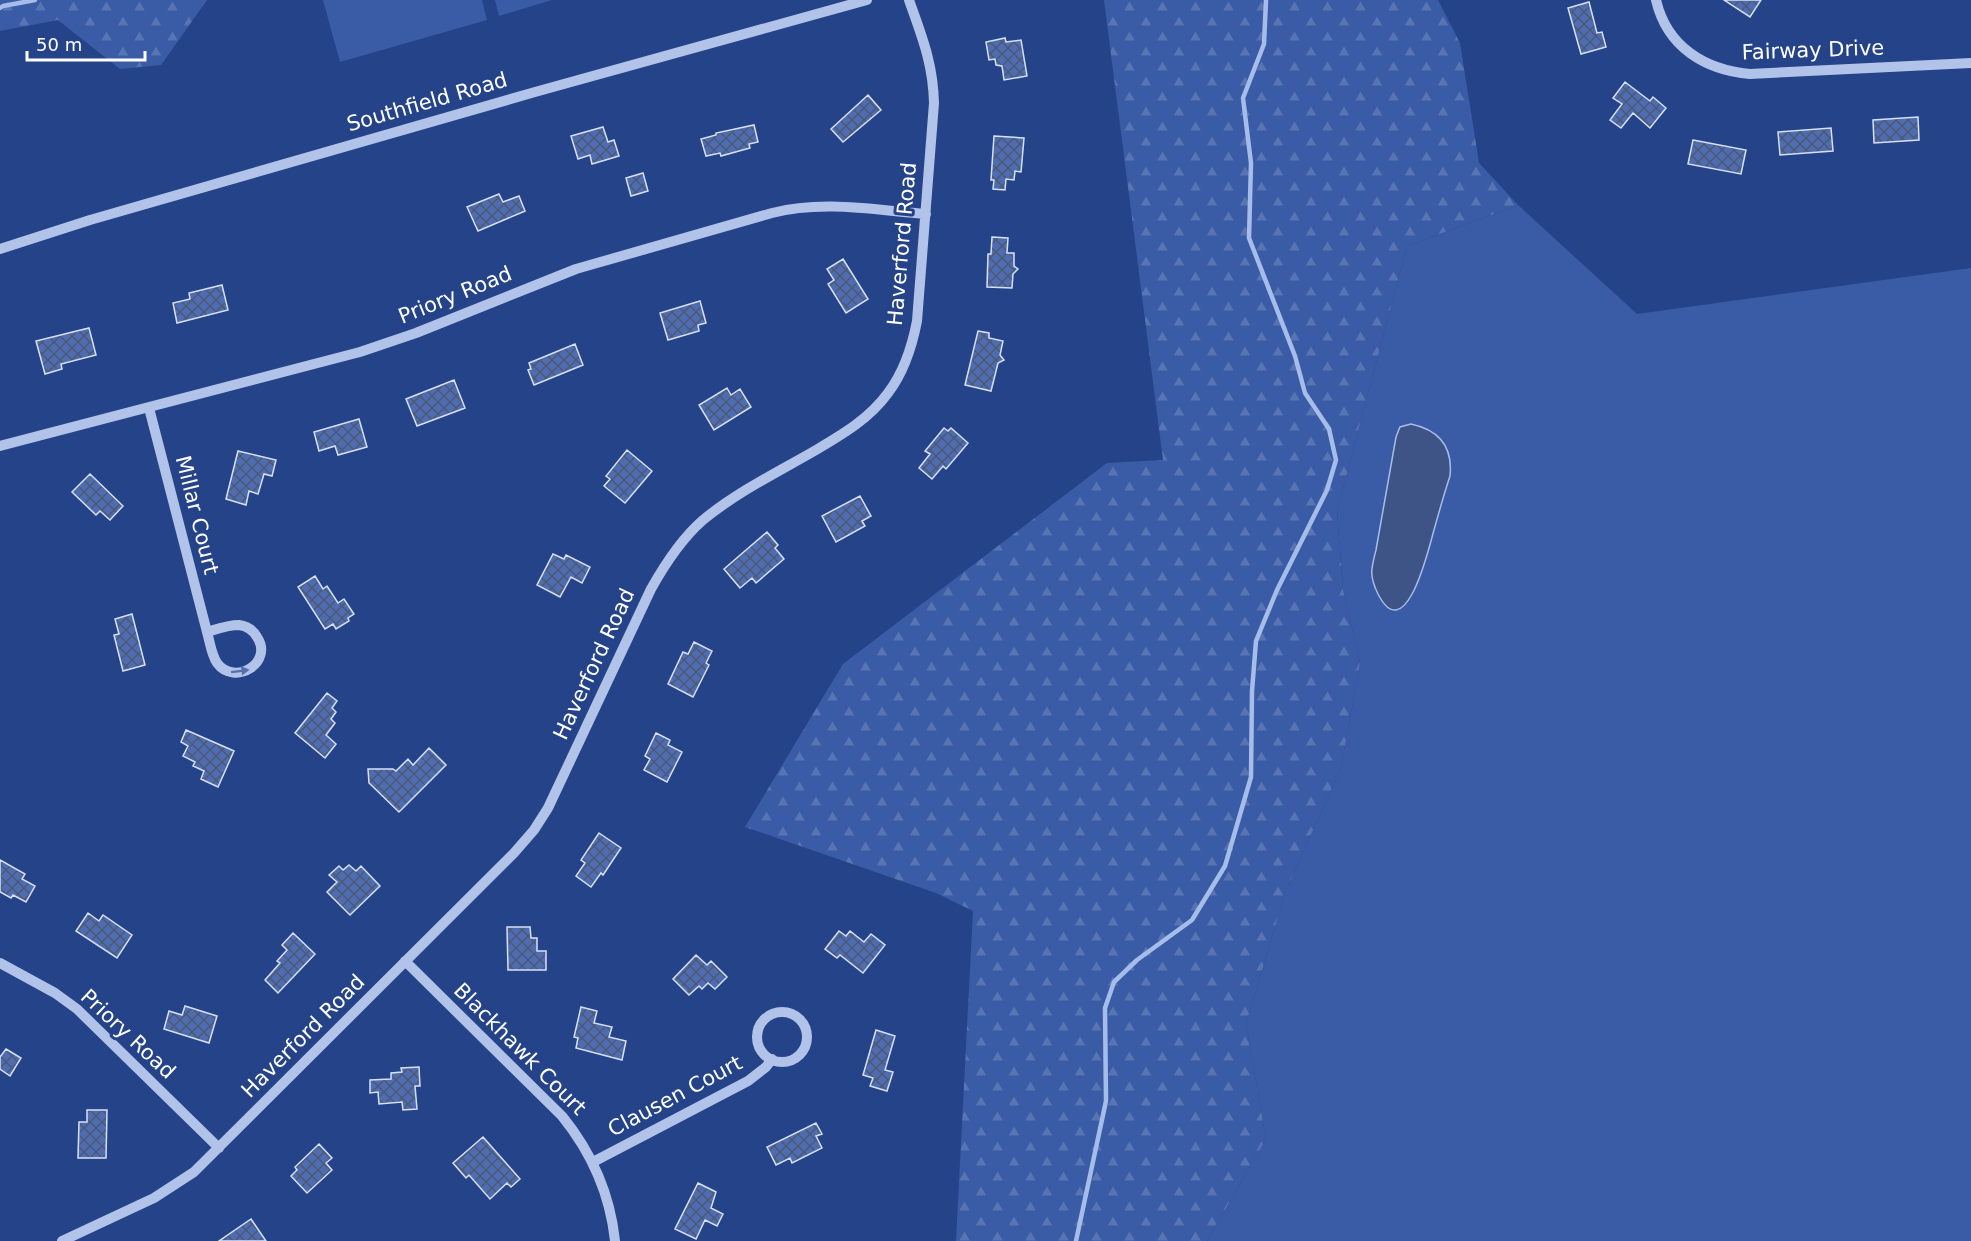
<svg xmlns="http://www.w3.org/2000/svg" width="1971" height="1241" viewBox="0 0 1971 1241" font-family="'DejaVu Sans',sans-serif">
  <defs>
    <pattern id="forest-firs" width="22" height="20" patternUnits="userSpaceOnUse" patternTransform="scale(1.5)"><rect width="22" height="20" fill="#3a5ca6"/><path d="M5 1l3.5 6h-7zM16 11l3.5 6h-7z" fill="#5874b3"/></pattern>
    <pattern id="building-cross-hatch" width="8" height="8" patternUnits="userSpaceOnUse" patternTransform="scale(1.5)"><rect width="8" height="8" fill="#4e6cb1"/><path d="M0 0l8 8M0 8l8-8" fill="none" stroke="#4d5974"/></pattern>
  </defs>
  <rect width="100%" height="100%" fill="#254389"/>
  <path fill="#3a5ca6" d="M 323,0 L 482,0 L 487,20 L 340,62 Z
    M 495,0 L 552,0 L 499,16 Z
    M 1518,205 L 1637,314 L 1971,268 L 1971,1241 L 1207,1241 L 1266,1139 L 1246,1024 L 1286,890 L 1341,768 L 1360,663 L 1343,589 L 1337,511 L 1407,246 Z"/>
  <path fill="url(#forest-firs)" d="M 0,0 L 207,0 L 161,65 L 120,69 L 58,20 L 0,31 Z
    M 1104,0 L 1438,0 L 1460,43 L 1479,163 L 1518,205 L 1407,246 L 1337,511 L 1343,589 L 1360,663 L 1341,768 L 1286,890 L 1246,1024 L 1266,1139 L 1207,1241 L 956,1241 L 973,911 L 936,893 L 745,827 L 843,664 L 1107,463 L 1163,460 Z"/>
  <path fill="#3e5487" stroke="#a6bdea" stroke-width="1.5" d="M 1411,424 C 1439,430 1453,447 1450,476 C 1444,494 1439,512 1434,530 C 1429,547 1406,649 1378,594 C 1369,576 1371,569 1376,550 L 1396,437 L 1400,427 Z"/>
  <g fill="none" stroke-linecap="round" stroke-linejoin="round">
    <path stroke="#a6bdea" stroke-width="4.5" d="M 0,8 L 3,6 L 35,0
      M 1076,1241 L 1106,1101 L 1105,1008 L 1114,982 L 1137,960 L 1192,920 L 1225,866 L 1251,777 L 1252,691 L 1256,641 L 1277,590 L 1327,490 L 1336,460 L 1329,429 L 1305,393 L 1295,356 L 1249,238 L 1251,163 L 1243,98 L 1264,44 L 1266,0"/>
  </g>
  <path fill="url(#building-cross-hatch)" stroke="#d6e1f7" stroke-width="1.5" d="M 1724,0 L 1761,0 L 1750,17 Z
    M 1589,2 L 1597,33 L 1602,32 L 1606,47 L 1581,54 L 1568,8 Z
    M 1005,38 L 1006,42 L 1021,40 L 1027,76 L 1004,80 L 1002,66 L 996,65 L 995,59 L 989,60 L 986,42 Z
    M 1625,82 L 1650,101 L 1653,97 L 1666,108 L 1650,128 L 1633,113 L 1621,128 L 1610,120 L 1622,104 L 1613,98 Z
    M 868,95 L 881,110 L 843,142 L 831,129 Z
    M 1918,117 L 1919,140 L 1874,143 L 1873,120 Z
    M 754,125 L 758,142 L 749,144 L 750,148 L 721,156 L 720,153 L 706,156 L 701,139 L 716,135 L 716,133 Z
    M 603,127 L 608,142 L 614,140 L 619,156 L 592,164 L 590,155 L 578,159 L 571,136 Z
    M 1831,128 L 1833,151 L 1780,155 L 1778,132 Z
    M 994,136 L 1024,138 L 1021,172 L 1015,171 L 1014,180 L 1006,179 L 1005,190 L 993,189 L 994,180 L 991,180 Z
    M 1693,140 L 1746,150 L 1741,174 L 1688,164 Z
    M 643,173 L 648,191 L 631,196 L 626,178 Z
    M 499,194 L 503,202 L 519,196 L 525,211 L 478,231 L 467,207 Z
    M 992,237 L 1008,238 L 1007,253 L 1014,253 L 1014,266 L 1018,269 L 1013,274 L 1012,288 L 987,287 L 988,254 L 991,254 Z
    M 843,259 L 868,299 L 846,313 L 828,284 L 834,280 L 827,269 Z
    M 222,285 L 228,310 L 177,323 L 173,303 L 190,299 L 189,293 Z
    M 700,301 L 706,323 L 698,325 L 699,331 L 668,340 L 660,313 Z
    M 89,328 L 96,355 L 61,364 L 62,369 L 45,374 L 36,341 Z
    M 978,331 L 989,333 L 989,338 L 1003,341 L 1000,355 L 1004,360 L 998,363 L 991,391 L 965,385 Z
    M 575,344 L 583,365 L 534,385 L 528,370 L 531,369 L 529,363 Z
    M 454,380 L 465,408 L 417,426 L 406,399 Z
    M 727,388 L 731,395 L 740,389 L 751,407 L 714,430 L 699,405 Z
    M 359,419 L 367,447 L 338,455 L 335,446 L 319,451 L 314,432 Z
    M 944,428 L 948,431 L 951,428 L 968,443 L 946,469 L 943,466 L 932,479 L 919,468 L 930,454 L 925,451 Z
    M 627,450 L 652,471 L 625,503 L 604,486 L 610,479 L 606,476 Z
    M 238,451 L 276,460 L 272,476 L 264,474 L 258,494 L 249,491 L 246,505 L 226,499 Z
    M 90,474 L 123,506 L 110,520 L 100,511 L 96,515 L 72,492 Z
    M 860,496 L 871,516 L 862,521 L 865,526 L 836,542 L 822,516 Z
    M 767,532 L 778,545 L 775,548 L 784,559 L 756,583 L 752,578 L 740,588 L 724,569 Z
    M 553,554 L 564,559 L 566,555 L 590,567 L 582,583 L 571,577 L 560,597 L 537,585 Z
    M 315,576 L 323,589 L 327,586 L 338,603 L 344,599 L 354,614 L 348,618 L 349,621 L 336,629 L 333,624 L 325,629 L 298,587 Z
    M 132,614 L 145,665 L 123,671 L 114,635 L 119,634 L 115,619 Z
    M 694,642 L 712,651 L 706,663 L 709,665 L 693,697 L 668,684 L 683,652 L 688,654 Z
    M 327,693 L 337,701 L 332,708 L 336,712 L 331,719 L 335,723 L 326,735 L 336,744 L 325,758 L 295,733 Z
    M 186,730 L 234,751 L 218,787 L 201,779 L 204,771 L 193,766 L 195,762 L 183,756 L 188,746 L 181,742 Z
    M 656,733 L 670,740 L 668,745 L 682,752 L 667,782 L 644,770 L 650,759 L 645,756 Z
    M 429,748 L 446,765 L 399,812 L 369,783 L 368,769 L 393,769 L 396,771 L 408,759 L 413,765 Z
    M 599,833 L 621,848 L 603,875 L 601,873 L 591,887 L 576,876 L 585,863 L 581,860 Z
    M 0,860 L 25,874 L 22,879 L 35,886 L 26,902 L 13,895 L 11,898 L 0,892 Z
    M 349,865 L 356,871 L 361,866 L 380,886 L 350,915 L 327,892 L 337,882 L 329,875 L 339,866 L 343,870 Z
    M 88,913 L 99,921 L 103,915 L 132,935 L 117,958 L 76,931 Z
    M 507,927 L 530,927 L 531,938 L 537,938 L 537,951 L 546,951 L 546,970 L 508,970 Z
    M 839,931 L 846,936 L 850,931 L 864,942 L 871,934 L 885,945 L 863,973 L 840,955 L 837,958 L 825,949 Z
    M 293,933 L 315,954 L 278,993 L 265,980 L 280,963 L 277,961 L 287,950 L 282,945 Z
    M 696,955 L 707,965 L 711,961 L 727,977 L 715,989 L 708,983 L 702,989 L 699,986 L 689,995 L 673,979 Z
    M 185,1006 L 217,1016 L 209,1043 L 164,1029 L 169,1011 L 182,1015 Z
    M 581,1007 L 597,1011 L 594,1023 L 612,1027 L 609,1037 L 626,1041 L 622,1060 L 576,1048 L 578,1038 L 574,1037 Z
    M 876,1030 L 895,1036 L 885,1070 L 893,1072 L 887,1091 L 870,1086 L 873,1078 L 863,1075 Z
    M 6,1049 L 21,1058 L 10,1076 L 0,1069 L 0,1057 Z
    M 419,1067 L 420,1086 L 415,1086 L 417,1109 L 403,1110 L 402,1102 L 379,1104 L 378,1092 L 370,1093 L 370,1080 L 391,1079 L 391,1073 L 402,1072 L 401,1068 Z
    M 87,1110 L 107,1110 L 106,1158 L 78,1158 L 79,1122 L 87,1122 Z
    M 816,1123 L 822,1134 L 816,1136 L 822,1148 L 792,1163 L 790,1158 L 776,1165 L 767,1147 Z
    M 483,1137 L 520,1179 L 511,1187 L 507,1183 L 490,1199 L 469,1175 L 466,1178 L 453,1163 Z
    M 319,1144 L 332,1158 L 326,1163 L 332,1170 L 307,1193 L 291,1176 L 297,1170 L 295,1167 Z
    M 698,1183 L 716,1192 L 711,1208 L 723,1214 L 717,1226 L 705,1220 L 696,1239 L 675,1229 Z
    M 251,1219 L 266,1241 L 219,1241 Z"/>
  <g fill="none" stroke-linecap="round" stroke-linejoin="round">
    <path stroke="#b2c3e9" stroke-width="10" d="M 1656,0 C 1667,47 1705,70 1750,74 L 1971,63
      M 0,249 L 90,220 L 535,92 L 867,0
      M 149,408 L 207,632 C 210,642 211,654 217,663 C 235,687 274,662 257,637 C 253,630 247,626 239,625 C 228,625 217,629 207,632
      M 0,446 L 360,352 L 416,333 L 576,269 L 772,213 C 823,200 874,210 926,214
      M 405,961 L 562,1116 C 592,1153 610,1193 615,1241
      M 0,963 L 55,993 L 77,1009 L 219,1148
      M757 1037a25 25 0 1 1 50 0a25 25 0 1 1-50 0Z
      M 593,1162 L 748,1081 L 766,1067 L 772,1059
      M 62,1241 L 154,1198 L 194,1172 L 514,853 L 534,830 L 548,808 L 651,589 C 665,564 681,539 703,520 C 737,492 778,472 816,450 C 843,434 869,419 888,393 C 904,372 912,347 917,321 L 934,103 C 933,63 922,37 909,0"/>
  </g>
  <defs><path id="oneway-solid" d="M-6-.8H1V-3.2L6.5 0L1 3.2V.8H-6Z" transform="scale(1.5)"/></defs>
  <use fill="#5670ab" href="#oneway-solid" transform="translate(240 671) rotate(-7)"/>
  <g text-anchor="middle" stroke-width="6" stroke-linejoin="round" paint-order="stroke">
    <g font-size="21" fill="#fff" stroke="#254389">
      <text transform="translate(1813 50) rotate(-2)" y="7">Fairway Drive</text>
      <text transform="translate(427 102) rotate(-16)" y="7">Southfield Road</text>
      <text transform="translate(902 244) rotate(-85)" y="7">Haverford Road</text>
      <text transform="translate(455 295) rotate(-22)" y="7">Priory Road</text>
      <text transform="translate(197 515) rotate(76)" y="7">Millar Court</text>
      <text transform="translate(594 664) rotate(-65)" y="7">Haverford Road</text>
      <text transform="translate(128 1034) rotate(43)" y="7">Priory Road</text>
      <text transform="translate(303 1036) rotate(-45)" y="7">Haverford Road</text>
      <text transform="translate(520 1049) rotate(45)" y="7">Blackhawk Court</text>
      <text transform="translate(675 1096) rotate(-28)" y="7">Clausen Court</text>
    </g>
  </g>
  <path d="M27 51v9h118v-9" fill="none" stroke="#ffffff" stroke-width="3"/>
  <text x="36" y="51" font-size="18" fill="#ffffff" stroke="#254389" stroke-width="4.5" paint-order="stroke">50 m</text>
</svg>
